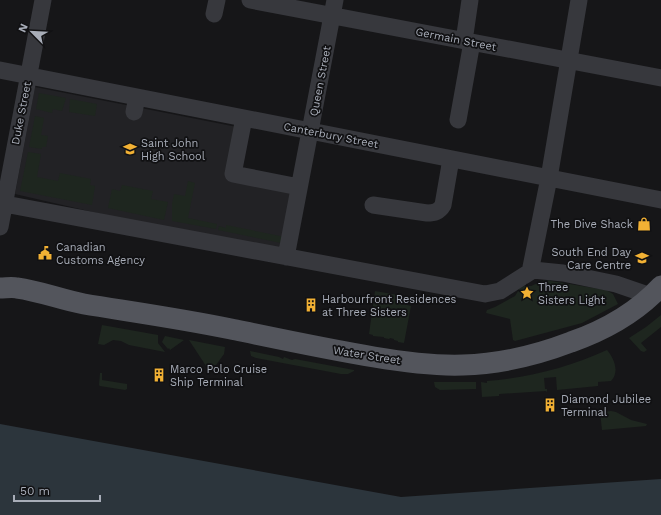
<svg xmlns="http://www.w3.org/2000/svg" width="661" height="515" viewBox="0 0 661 515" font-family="'Work Sans',sans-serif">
  <rect width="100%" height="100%" fill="#161618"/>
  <path fill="#222225" d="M 35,87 L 242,128 L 233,171 L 297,184 L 285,250 L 149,225 L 15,194 Z"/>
  <path fill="#1e261f" d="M 39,93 L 66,98 L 62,111 L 53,109 L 52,113 L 36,109 Z
    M 70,99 L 97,104 L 95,116 L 69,112 Z
    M 35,116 L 44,118 L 41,135 L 48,136 L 46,147 L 42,147 L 42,149 L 29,147 Z
    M 28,152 L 41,154 L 37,177 L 58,181 L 60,173 L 91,179 L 90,185 L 95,186 L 92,205 L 20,191 Z
    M 188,181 L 195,183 L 188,218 L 217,224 L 216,229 L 172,221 L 172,204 L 174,194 L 185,196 Z
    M 122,185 L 153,191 L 151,199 L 168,202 L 164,220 L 108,208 L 112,189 L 120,191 Z
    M 226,225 L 285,237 L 286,244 L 218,230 L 219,226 L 226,228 Z
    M 545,280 L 606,290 L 613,294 L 618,304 L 582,323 L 515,341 L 513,340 L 510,319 L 486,313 L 487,310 L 495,307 L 515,296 L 520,288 L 524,286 L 531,286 Z
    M 375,291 L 404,296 L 403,304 L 411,306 L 404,343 L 398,342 L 398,341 L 394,340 L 394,339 L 390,338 L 389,339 L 384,338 L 384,337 L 373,336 L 373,335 L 369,334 Z
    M 661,315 L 661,327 L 641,343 L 647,350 L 644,352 L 641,351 L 629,338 L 646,327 Z
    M 102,325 L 158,335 L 158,343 L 165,352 L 129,345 L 121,341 L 113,340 L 104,345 L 98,344 Z
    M 165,336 L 184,340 L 170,350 L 169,348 L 168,349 L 162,342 Z
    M 189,340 L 225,347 L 224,354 L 216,365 L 206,366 Z
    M 607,350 C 614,358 620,372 611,381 L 598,382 L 598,386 L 557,390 L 556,377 L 544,378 L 545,389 L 547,389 L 547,392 L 546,391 L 499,394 L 499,396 L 482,397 L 481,382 L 487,383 L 487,381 C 528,378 570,367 607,350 Z
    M 250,351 L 279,357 L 283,359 L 284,357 L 292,360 L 295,359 L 354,370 L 354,371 L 348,374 L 341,374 L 256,358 L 251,356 Z
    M 100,373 L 102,373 L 102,380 L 127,384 L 127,389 L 125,390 L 100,386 L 99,385 Z
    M 434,382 L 476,382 L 476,389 L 440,390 L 435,387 Z
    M 611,411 L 616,412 L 631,420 L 647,424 L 646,426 L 602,430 L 600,412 Z"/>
  <path fill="#2c353c" d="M 0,424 L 401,497 L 661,479 L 661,515 L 0,515 Z"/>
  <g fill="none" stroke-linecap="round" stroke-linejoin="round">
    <path stroke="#37383d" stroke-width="17" d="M 250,0 L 661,78
      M 214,14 L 217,0
      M 464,41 L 470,0
      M 0,70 L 661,200
      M 134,112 L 137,97
      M 244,118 L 233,174 L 299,187
      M 458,120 L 472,42
      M 0,203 L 485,294 L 500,291 L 533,270 L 563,273 L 616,284 L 651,296
      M 373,205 L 427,213 C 434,213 439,212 443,205 L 451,159
      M 0,227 L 43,0
      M 286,257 L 335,0
      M 530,272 L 549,178 L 579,0"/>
    <path stroke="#53555c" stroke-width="21" d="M 0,288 C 6,288 12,287 17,288 C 40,291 62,300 84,304 C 133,312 183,319 231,329 C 279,339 326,349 374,357 C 403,362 433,366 463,365 C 500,364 537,355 571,342 C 605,330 637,312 661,286"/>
  </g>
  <defs>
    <g id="school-bare" transform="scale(1.08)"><path d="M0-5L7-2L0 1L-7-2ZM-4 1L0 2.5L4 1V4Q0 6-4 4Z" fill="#f2b134" stroke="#111113" stroke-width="2.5" paint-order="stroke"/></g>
    <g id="shop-bare" transform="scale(1.08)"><path d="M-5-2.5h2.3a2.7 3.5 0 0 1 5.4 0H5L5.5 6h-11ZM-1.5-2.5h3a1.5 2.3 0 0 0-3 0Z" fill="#f2b134" stroke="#111113" stroke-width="2.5" paint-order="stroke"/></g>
    <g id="civic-bare" transform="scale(1.08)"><path d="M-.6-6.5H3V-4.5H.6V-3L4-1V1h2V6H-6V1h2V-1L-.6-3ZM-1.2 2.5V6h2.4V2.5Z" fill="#f2b134" stroke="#111113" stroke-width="2.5" paint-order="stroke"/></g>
    <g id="sight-bare" transform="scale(1.08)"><path d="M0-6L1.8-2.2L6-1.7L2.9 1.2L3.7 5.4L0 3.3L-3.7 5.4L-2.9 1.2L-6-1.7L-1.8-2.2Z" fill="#f2b134" stroke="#111113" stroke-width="2.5" paint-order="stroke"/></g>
    <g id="building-bare" transform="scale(1.08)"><path d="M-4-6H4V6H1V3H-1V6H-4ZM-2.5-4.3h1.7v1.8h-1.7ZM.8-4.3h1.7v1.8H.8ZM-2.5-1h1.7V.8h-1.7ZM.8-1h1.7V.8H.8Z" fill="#f2b134" stroke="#111113" stroke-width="2.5" paint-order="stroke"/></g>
  </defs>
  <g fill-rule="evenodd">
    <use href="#school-bare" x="130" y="149"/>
    <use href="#shop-bare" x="644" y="224"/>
    <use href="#civic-bare" x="45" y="253"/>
    <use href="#school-bare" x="642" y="258"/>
    <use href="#sight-bare" x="527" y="293"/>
    <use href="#building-bare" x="311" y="305"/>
    <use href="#building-bare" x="159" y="375"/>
    <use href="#building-bare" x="550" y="405"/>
  </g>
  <g text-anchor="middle" stroke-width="3.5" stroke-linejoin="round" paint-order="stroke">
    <g font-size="11" fill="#a8adb8" stroke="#111113">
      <text transform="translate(456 39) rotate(11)" y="4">Germain Street</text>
      <text transform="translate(320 81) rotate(-79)" y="4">Queen Street</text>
      <text transform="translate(21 113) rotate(-79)" y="4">Duke Street</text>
      <text transform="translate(331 135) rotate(11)" y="4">Canterbury Street</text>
      <text transform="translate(367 355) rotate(9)" y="4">Water Street</text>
    </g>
    <g font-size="11" fill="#a8adb8" stroke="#111113" text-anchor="start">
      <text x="141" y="147">Saint John<tspan x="141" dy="13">High School</tspan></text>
      <text x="633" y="228" text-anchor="end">The Dive Shack</text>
      <text x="56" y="251">Canadian<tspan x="56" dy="13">Customs Agency</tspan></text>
      <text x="631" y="256" text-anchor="end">South End Day<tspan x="631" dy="13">Care Centre</tspan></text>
      <text x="538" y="291">Three<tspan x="538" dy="13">Sisters Light</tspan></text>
      <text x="322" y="303">Harbourfront Residences<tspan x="322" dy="13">at Three Sisters</tspan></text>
      <text x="170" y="373">Marco Polo Cruise<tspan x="170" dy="13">Ship Terminal</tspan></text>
      <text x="561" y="403">Diamond Jubilee<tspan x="561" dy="13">Terminal</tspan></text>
    </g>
  </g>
  <g transform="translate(32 32) rotate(294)" stroke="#111113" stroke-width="3" paint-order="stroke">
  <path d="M0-3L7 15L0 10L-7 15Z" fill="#a8adb8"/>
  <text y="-6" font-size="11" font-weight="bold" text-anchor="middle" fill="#a8adb8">N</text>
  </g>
  <path d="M14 495v6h86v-6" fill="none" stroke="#a8adb8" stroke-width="2"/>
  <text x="20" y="495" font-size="12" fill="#a8adb8" stroke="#111113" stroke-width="3" paint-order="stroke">50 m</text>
</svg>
